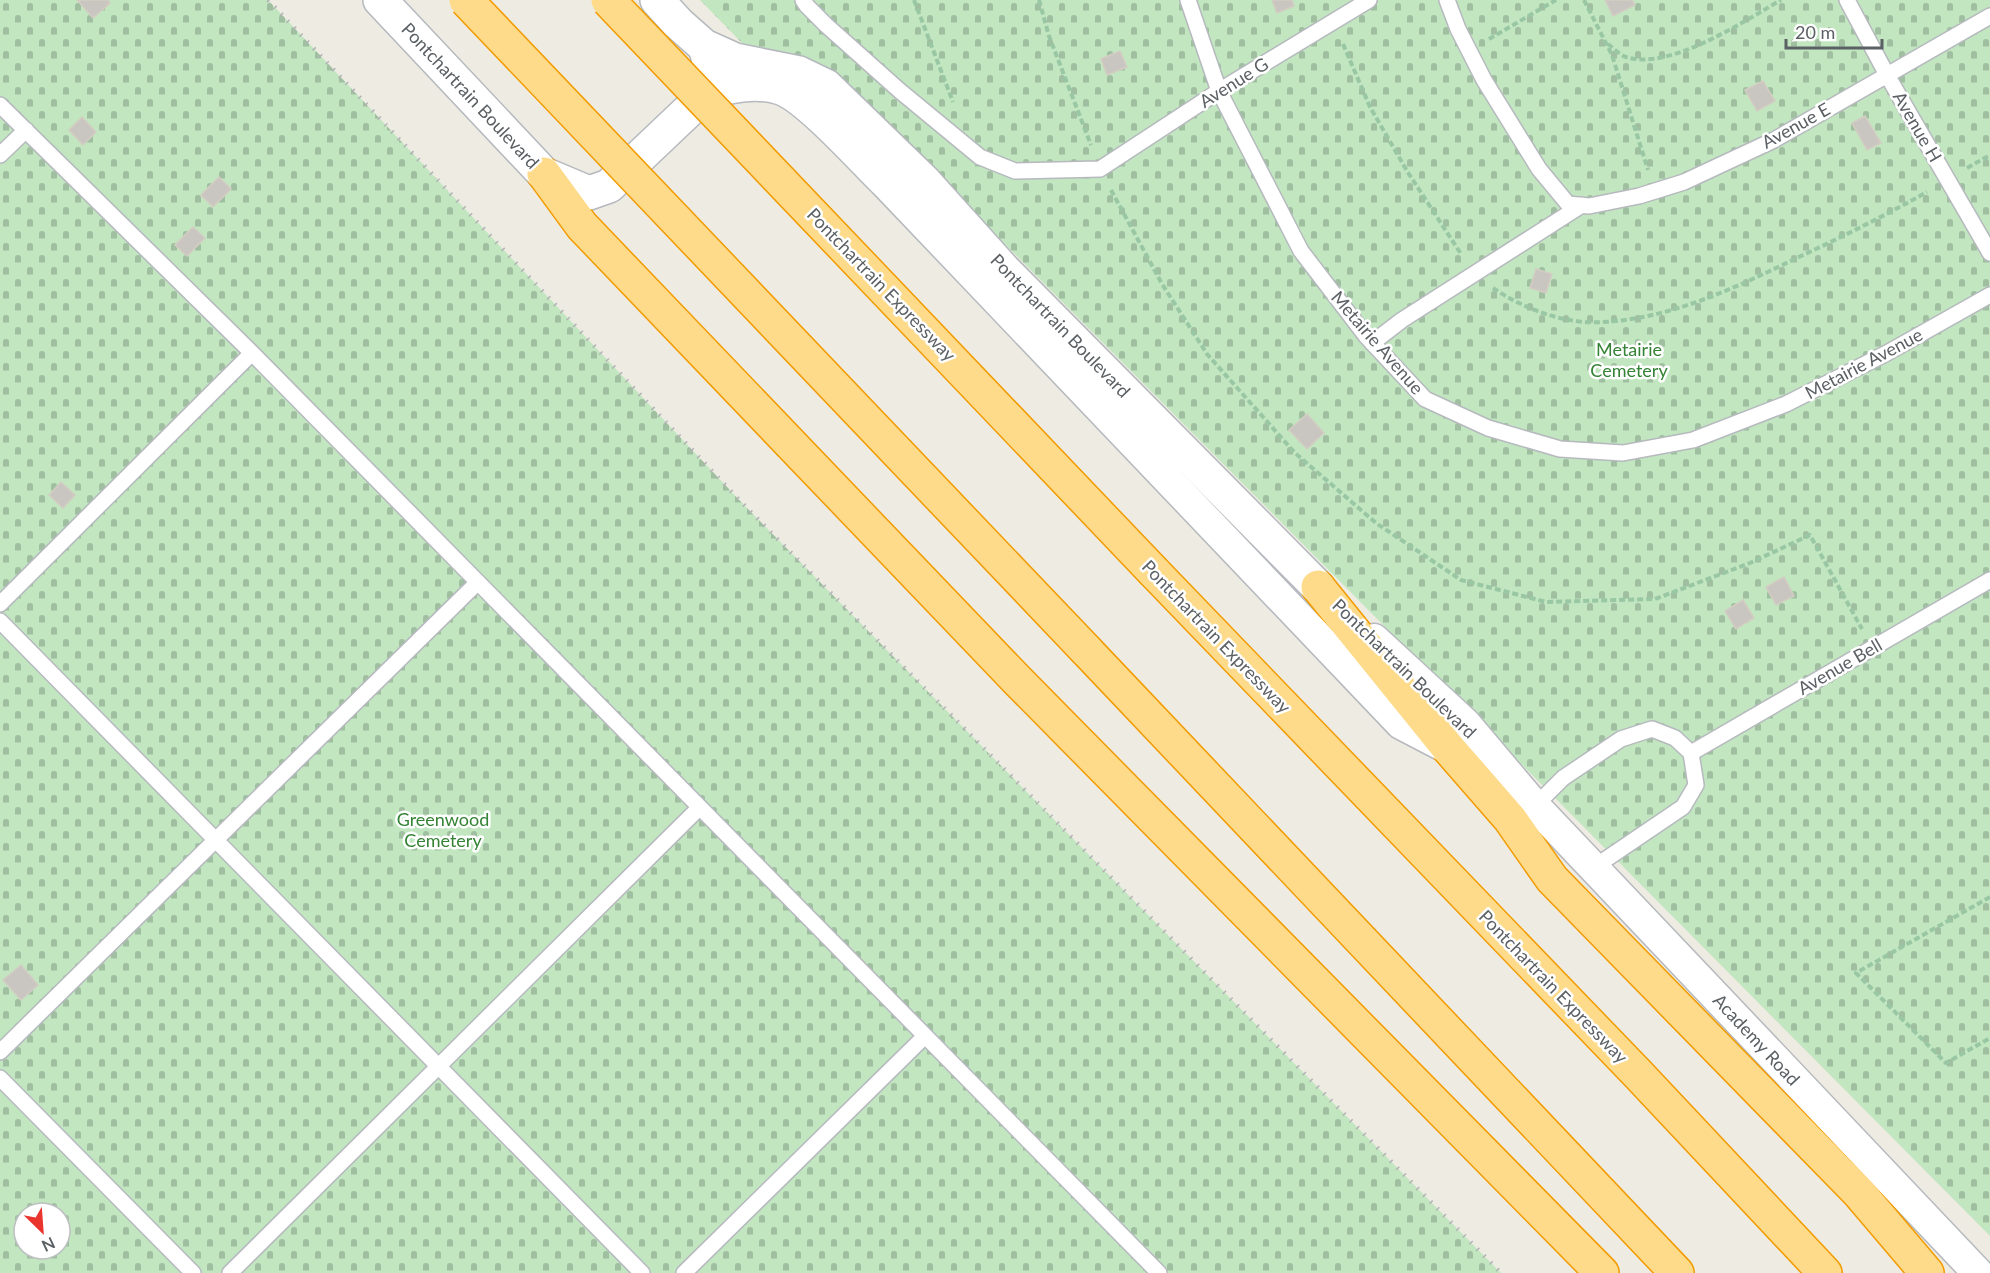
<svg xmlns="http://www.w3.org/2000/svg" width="1990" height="1273" viewBox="0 0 1990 1273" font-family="Lato,sans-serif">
  <defs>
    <pattern id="cemetery-stones" width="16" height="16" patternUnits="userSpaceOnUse" patternTransform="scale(1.5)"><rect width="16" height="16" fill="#c1e6c0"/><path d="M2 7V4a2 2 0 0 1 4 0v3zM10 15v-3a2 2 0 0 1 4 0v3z" fill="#a0bea0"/></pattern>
  </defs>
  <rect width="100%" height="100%" fill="#eeebe3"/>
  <path fill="url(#cemetery-stones)" fill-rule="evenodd" d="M 0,0 L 268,0 L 745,506 L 1501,1273 L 0,1273 ZM 24,1213 L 60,1213 L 60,1249 L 24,1249 Z
    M 700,0 L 1990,0 L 1990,1236 L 832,70 L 743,44 Z"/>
  <path fill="#c9c6c1" stroke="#d3cdc2" stroke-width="1.5" d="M 77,0 L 108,0 L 110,3 L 93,18 Z
    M 1272,0 L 1292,0 L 1294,6 L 1277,13 Z
    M 1605,0 L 1632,0 L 1635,5 L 1613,16 Z
    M 1120,51 L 1127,67 L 1107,75 L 1101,59 Z
    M 1763,81 L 1775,101 L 1757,111 L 1745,90 Z
    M 1865,116 L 1881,143 L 1867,150 L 1852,123 Z
    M 82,117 L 96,132 L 83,145 L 69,130 Z
    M 219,177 L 231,189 L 213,207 L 201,195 Z
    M 193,227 L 205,238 L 187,256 L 175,245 Z
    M 1536,269 L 1552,274 L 1546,293 L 1530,288 Z
    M 1307,414 L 1324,433 L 1307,449 L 1289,430 Z
    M 61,482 L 75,495 L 63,508 L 49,495 Z
    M 1784,577 L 1794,596 L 1776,605 L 1766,587 Z
    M 1743,600 L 1754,618 L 1736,629 L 1725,611 Z
    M 21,965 L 38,985 L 21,1000 L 3,980 Z"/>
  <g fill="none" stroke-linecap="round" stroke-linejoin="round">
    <g stroke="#b6b9be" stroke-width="18">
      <path id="lane" d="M 803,0 L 807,6 L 826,25 L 900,91 L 980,157 L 1015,171 L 1100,169 L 1219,91 L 1369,0
        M 1188,0 L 1219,91 L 1301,251 L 1366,336 L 1425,399 L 1488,428 L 1560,449 L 1623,453 L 1693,440 L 1786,404 L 1887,353 L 1990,295
        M 1447,0 L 1458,29 L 1484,80 L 1539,169 L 1568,204 L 1589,206 L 1639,196 L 1684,182 L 1774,140 L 1990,16
        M 1847,0 L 1887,75 L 1990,253
        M 0,105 L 252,353 L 1159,1273
        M 0,155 L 26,130
        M 1372,343 L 1402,320 L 1582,205
        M 0,604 L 252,353
        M 0,621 L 642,1273
        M 1691,753 L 1990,580
        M 1535,806 L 1563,778 L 1621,739 L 1652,729 L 1675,738 L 1691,753 L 1696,785 L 1683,807 L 1593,868
        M 0,1052 L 478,582
        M 0,1078 L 193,1273
        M 230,1273 L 699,808
        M 684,1273 L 924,1037"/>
    </g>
    <g stroke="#b6b9be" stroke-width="33">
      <path id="street" d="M 706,94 C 729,88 755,82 779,89 C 806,97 863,162 886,184 L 1401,724 L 1449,749 L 1535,806
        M 1374,639 L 1465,723 L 1535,806 L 1978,1273"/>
    </g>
    <g stroke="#b5b9be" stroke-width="36">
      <path id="secondary" d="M 380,0 L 544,174 L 589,193 L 609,186 L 706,94 C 710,76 712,63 704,46
        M 657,0 L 678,23 L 704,46 L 735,60 L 799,73 L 826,86 L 924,181 L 1004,270 L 1318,587"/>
    </g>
    <g stroke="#f29b00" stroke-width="36">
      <path id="highway" d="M 544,174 L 582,226 L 1017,680 L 1602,1273
        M 1154,572 L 1637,1073 L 1825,1273
        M 1318,587 L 1449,749 L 1510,819 L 1552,879 L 1859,1193 L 1927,1273
        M 1086,650 L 1677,1273"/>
    </g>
    <path stroke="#99c7a4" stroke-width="4" stroke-dasharray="6 3" stroke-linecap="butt" d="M 914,0 L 953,102
      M 1039,0 L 1049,36 L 1091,145
      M 1584,0 L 1612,55 L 1648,170
      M 1489,39 L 1556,0
      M 1343,44 L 1370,107 L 1407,171 L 1461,254
      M 1608,44 C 1613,48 1620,55 1626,57 C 1670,71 1744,21 1781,0
      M 1967,168 L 1990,155
      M 1111,190 L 1162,284 L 1207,354 L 1295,453 L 1376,523 L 1461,580 L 1546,602 L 1655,599 L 1750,563 L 1810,535 L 1862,629
      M 1493,288 C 1524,309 1566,325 1604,322 C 1674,318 1739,286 1801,256 C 1844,236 1886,215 1927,192
      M 1990,897 L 1856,973 L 1946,1063 L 1990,1038"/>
    <use href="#lane" stroke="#fff" stroke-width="15"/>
    <use href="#street" stroke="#fff" stroke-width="30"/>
    <use href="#secondary" stroke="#fff" stroke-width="33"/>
    <use href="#highway" stroke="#fddb8b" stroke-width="33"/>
    <path stroke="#b2b3b4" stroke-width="4.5" stroke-dasharray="1.5 8" stroke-linecap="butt" d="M 268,0 L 745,506 L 1501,1273"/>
    <g stroke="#f29b00" stroke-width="36" stroke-linecap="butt">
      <path id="highway-bridge" d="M 466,0 L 1086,650
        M 608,0 L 1154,572"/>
    </g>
    <use href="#highway-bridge" stroke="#fddb8b" stroke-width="33"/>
  </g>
  <g text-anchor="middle" stroke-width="5" stroke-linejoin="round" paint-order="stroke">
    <g font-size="18" fill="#5b6064" stroke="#fff">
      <text transform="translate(1234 83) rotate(-32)" y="6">Avenue G</text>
      <text transform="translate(470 96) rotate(47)" y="6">Pontchartrain Boulevard</text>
      <text transform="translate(1796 126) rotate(-29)" y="6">Avenue E</text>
      <text transform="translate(1917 127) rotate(60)" y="6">Avenue H</text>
      <text transform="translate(881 285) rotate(46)" y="6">Pontchartrain Expressway</text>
      <text transform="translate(1060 326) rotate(46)" y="6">Pontchartrain Boulevard</text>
      <text transform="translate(1377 343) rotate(49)" y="6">Metairie Avenue</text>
      <text transform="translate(1864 364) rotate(-28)" y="6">Metairie Avenue</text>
      <text transform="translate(1216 637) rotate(46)" y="6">Pontchartrain Expressway</text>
      <text transform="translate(1840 667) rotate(-30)" y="6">Avenue Bell</text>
      <text transform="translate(1404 669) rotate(44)" y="6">Pontchartrain Boulevard</text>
      <text transform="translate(1553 987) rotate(46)" y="6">Pontchartrain Expressway</text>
      <text transform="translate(1756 1040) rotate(47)" y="6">Academy Road</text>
    </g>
    <g font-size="18" fill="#348334" stroke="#fff">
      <text x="1629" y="356">Metairie<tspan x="1629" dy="21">Cemetery</tspan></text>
      <text x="443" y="826">Greenwood<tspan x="443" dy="21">Cemetery</tspan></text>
    </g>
  </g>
  <g transform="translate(42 1231) rotate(155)"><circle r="28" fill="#ffffff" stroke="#bdbfc1" stroke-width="1.5"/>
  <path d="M0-4.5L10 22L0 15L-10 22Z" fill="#ea342e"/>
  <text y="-9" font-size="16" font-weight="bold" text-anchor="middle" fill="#5b6064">N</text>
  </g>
  <path d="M1786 39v9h96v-9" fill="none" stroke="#5b6064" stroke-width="3"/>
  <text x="1795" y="39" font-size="18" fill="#5b6064" stroke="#ffffff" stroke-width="4.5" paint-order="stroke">20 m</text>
</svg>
